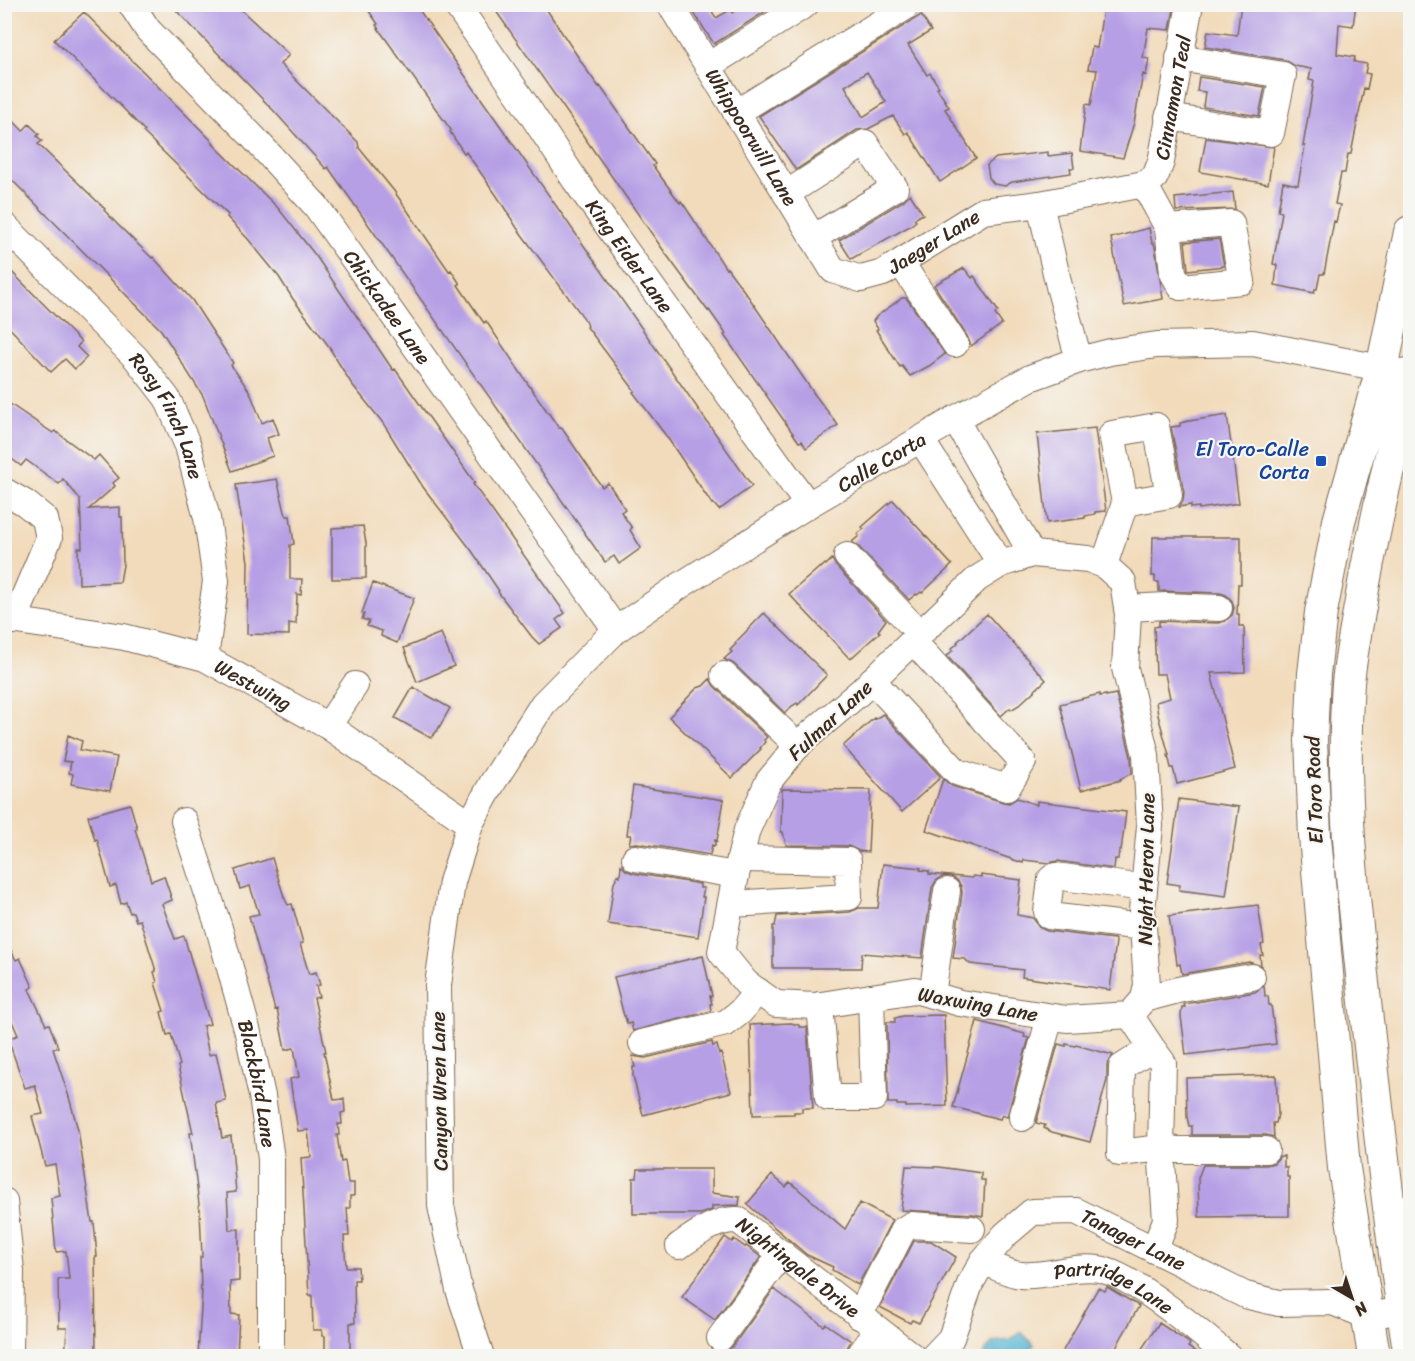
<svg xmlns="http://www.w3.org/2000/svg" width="1415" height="1361" viewBox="0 0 1415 1361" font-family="Sriracha,sans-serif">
  <rect width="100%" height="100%" fill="#f6f6f2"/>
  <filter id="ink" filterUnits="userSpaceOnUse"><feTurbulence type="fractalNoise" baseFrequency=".0167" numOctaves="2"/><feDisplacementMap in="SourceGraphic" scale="12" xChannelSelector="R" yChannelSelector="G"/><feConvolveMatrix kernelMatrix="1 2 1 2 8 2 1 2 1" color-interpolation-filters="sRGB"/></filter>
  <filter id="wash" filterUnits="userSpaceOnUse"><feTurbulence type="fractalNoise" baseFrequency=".008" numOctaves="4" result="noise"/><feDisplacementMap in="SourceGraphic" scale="24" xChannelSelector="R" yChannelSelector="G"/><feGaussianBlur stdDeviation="1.35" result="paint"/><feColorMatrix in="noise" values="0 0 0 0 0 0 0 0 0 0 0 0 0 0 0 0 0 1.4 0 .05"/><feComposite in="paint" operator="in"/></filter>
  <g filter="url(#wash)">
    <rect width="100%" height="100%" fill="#f2dbbb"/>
    <path fill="#53b4d2" stroke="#476f78" stroke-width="1.5" d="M 1021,1332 L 1034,1345 L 1023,1356 L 988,1356 L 984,1353 L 993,1342 L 1011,1340 Z"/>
    <g id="blocks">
      <path fill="#b69fe5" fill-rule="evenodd" d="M 170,4 L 235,4 L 289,55 L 280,64 L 358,142 L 359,148 L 394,191 L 449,271 L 451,270 L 460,284 L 458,285 L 484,323 L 486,321 L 528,384 L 559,428 L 561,427 L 602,487 L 608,483 L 620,501 L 625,509 L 621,512 L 632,528 L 630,530 L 641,548 L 619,564 L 614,556 L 605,562 L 328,167 L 326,169 L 274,111 Z
        M 364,4 L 415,4 L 752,486 L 719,510 L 713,503 L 712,504 L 667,437 L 633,392 L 635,391 L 587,327 L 588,326 L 586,321 L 517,228 L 497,196 L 466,152 L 464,153 L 450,132 L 451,130 L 380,31 L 376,25 L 378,24 Z
        M 491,4 L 543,4 L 588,72 L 599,87 L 600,86 L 655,164 L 653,166 L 680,203 L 681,201 L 686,208 L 726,269 L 727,268 L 750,299 L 815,395 L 838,425 L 806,448 L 802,441 L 799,442 L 724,335 L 726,334 L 709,310 L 708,311 L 666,254 Z
        M 688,4 L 720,4 L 711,10 L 716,18 L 730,10 L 732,13 L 745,4 L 777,4 L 714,44 Z
        M 1104,4 L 1175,4 L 1170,30 L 1148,28 L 1143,58 L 1149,59 L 1146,75 L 1143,74 L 1134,123 L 1123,158 L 1080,151 L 1086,104 L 1091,105 L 1097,70 L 1088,69 L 1092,47 L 1097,48 Z
        M 1241,4 L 1356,4 L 1353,26 L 1339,24 L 1337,54 L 1355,57 L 1354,62 L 1367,64 L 1365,73 L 1370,74 L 1367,89 L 1364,88 L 1351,154 L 1348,154 L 1345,173 L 1341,173 L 1335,204 L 1340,205 L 1336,222 L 1334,221 L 1324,274 L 1320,274 L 1317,289 L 1315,289 L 1314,293 L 1275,285 L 1277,265 L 1273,264 L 1282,212 L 1278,211 L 1283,182 L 1298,185 L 1305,146 L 1303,146 L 1314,81 L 1309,80 L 1311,69 L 1295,66 L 1285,60 L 1205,47 L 1208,31 L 1237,35 Z
        M 84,12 L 214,143 L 213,144 L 278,208 L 316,256 L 393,370 L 395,369 L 475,483 L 473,484 L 565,613 L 556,620 L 562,628 L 539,644 L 532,637 L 498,592 L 499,591 L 472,551 L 423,487 L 383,423 L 351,383 L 330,349 L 331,349 L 293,299 L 279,277 L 248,239 L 227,217 L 228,215 L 143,132 L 145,131 L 120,105 L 54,40 Z
        M 921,15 L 931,31 L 908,45 L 927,75 L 930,73 L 939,87 L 937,88 L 949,107 L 945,109 L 976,158 L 940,182 L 908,132 L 905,134 L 893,116 L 868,129 L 857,130 L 796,170 L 759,116 ZM 867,72 L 886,102 L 863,117 L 845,86 Z
        M 1199,77 L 1265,87 L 1259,116 L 1203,107 L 1205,92 L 1197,91 Z
        M 4,111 L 23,131 L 29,124 L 39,134 L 37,136 L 42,141 L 38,144 L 105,209 L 104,210 L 116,223 L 152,258 L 153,257 L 192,300 L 233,363 L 231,365 L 250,392 L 262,423 L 273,418 L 279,434 L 267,438 L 273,456 L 232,471 L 203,396 L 161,330 L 4,172 Z
        M 1206,138 L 1274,147 L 1268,184 L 1200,172 Z
        M 1048,152 L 1048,156 L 1072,153 L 1074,168 L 1070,168 L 1071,173 L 1012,182 L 1005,186 L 994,184 L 989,178 L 987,165 L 996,158 Z
        M 1233,192 L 1235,209 L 1176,211 L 1175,198 Z
        M 910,194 L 923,214 L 914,219 L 916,221 L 910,226 L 851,259 L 839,240 L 903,201 Z
        M 1149,228 L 1152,243 L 1154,243 L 1155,247 L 1163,299 L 1124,306 L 1111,238 Z
        M 1219,239 L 1224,266 L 1188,270 L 1185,242 Z
        M 4,264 L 81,342 L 77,347 L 87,357 L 75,369 L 65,359 L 51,372 L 4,322 Z
        M 964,268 L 972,278 L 974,276 L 998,311 L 995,314 L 1002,324 L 971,346 L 967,336 L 934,285 Z
        M 902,298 L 906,298 L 910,303 L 945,354 L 929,366 L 910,376 L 902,366 L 900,367 L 876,330 L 878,329 L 873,321 L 877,316 Z
        M 4,400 L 53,433 L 55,431 L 94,460 L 99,455 L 119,478 L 113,483 L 115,486 L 89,509 L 120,507 L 120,517 L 122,517 L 123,565 L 120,582 L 79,584 L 78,548 L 82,548 L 80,499 L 63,479 L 59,484 L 26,460 L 21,466 L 4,453 Z
        M 1227,415 L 1239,503 L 1199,509 L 1199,507 L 1191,508 L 1191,505 L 1179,507 L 1183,501 L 1184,492 L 1171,427 L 1180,426 L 1180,423 L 1189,421 Z
        M 1095,428 L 1106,511 L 1095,512 L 1095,514 L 1085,516 L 1085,518 L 1047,523 L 1037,434 Z
        M 277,479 L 286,516 L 290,516 L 294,544 L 290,545 L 290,579 L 302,579 L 301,595 L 297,594 L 296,624 L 289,623 L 289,635 L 247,634 L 248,562 L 236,485 Z
        M 893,500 L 952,565 L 922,593 L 921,592 L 917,595 L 916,594 L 909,600 L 858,546 L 852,542 L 859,536 L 857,534 L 864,529 L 862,527 Z
        M 363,526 L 366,543 L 366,578 L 332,579 L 332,528 Z
        M 1153,537 L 1241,537 L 1241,584 L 1238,584 L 1237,614 L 1239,614 L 1239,626 L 1244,626 L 1245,672 L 1211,673 L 1235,769 L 1177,784 L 1173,768 L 1171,768 L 1168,755 L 1169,755 L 1158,715 L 1156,702 L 1170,698 L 1165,674 L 1156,674 L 1154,627 L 1159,626 L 1159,621 L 1218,623 L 1225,621 L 1232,615 L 1234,608 L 1232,601 L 1226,595 L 1220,593 L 1159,591 L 1159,582 L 1155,582 L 1155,576 L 1152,576 Z
        M 832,559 L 836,566 L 886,620 L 878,631 L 880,632 L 850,659 L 789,594 L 820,567 L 821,568 L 825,564 L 826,565 Z
        M 373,583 L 414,598 L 397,643 L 381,636 L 382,631 L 367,626 L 369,621 L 362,619 L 364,614 L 362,613 Z
        M 764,613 L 827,675 L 798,705 L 797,703 L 792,706 L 785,713 L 734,664 L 724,659 L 732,652 L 730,650 L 736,644 L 735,643 Z
        M 987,614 L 1046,680 L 1019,705 L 1011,710 L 1010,708 L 1001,716 L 947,656 L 953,650 L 951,649 L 958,643 L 957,642 Z
        M 441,633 L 454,666 L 417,682 L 404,648 Z
        M 710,679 L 714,686 L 767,737 L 764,740 L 765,742 L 760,748 L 761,749 L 732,778 L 669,717 L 697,688 L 703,686 Z
        M 413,687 L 450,708 L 437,731 L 431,738 L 395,718 Z
        M 1100,694 L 1100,696 L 1106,695 L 1106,696 L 1116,694 L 1131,757 L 1132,773 L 1120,779 L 1121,780 L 1081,790 L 1060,704 Z
        M 883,714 L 941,777 L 902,812 L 843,746 L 874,718 L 875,719 Z
        M 68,735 L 82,741 L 80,750 L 117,757 L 110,791 L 71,784 L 73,774 L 69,773 L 71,762 L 63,761 Z
        M 943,779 L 952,786 L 1003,802 L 1009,803 L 1017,798 L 1037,805 L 1037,801 L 1126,812 L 1121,851 L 1119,851 L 1118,859 L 1115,859 L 1114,869 L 1057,861 L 1049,863 L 1024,860 L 1023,863 L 926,830 Z
        M 633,786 L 724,800 L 717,841 L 715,840 L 715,846 L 712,845 L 710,855 L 637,843 L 629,844 L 631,835 L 627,835 L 628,826 L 627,826 Z
        M 782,789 L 871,790 L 868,852 L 859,851 L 848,846 L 786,845 L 783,832 L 781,832 Z
        M 1179,799 L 1239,807 L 1226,896 L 1179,890 L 1180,885 L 1167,883 Z
        M 130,804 L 137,828 L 135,829 L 151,881 L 164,876 L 172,900 L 162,904 L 175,939 L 184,936 L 210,1024 L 203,1026 L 209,1055 L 216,1053 L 221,1075 L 226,1101 L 216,1103 L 222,1138 L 231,1136 L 236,1192 L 227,1193 L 229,1230 L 239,1229 L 239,1281 L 230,1282 L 231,1314 L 239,1315 L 237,1356 L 198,1356 L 202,1291 L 201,1291 L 200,1257 L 202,1257 L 200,1212 L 190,1133 L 193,1133 L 178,1066 L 180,1065 L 171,1034 L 167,1035 L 161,1012 L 164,1011 L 155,983 L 157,982 L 154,972 L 156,971 L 140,920 L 136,921 L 133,912 L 130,913 L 126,902 L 121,904 L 116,885 L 110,887 L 97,839 L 95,840 L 88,816 Z
        M 272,858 L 284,897 L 288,905 L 292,904 L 303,943 L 300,944 L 309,974 L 316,972 L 320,985 L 316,986 L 319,997 L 314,998 L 326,1052 L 324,1052 L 334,1100 L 344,1099 L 345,1112 L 341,1113 L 342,1124 L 338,1124 L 339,1135 L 337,1135 L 341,1162 L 345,1161 L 348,1183 L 354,1183 L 354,1196 L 350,1196 L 350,1208 L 347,1208 L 349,1236 L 344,1236 L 346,1267 L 358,1267 L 359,1280 L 354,1280 L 355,1323 L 350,1323 L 350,1356 L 325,1356 L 325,1336 L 322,1336 L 322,1330 L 313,1330 L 312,1295 L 309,1295 L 301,1158 L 311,1157 L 308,1130 L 298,1131 L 290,1079 L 299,1077 L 294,1048 L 285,1050 L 277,1009 L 275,1010 L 249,916 L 259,914 L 250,886 L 240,889 L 235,870 Z
        M 883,864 L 921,868 L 920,870 L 929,871 L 929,874 L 972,878 L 973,876 L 981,877 L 981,875 L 1021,880 L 1017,915 L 1033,918 L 1040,928 L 1047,931 L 1114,939 L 1116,941 L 1110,990 L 1022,977 L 1023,970 L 970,964 L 965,959 L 953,958 L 962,893 L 961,886 L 957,880 L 949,876 L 942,877 L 936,881 L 932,888 L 922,958 L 862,953 L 861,968 L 773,968 L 773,926 L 775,926 L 777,916 L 850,912 L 859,908 L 878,908 Z
        M 621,865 L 626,870 L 633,873 L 700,884 L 700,888 L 704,888 L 702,897 L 704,897 L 698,937 L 608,924 L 614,883 L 617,875 L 620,876 Z
        M 1258,905 L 1264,944 L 1261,945 L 1263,955 L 1260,955 L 1261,966 L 1249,962 L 1182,974 L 1180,964 L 1177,965 L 1176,956 L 1175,956 L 1169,916 Z
        M 4,937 L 16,960 L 20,958 L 33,987 L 29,989 L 46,1025 L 49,1024 L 58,1047 L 53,1049 L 69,1097 L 78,1130 L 92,1222 L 94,1222 L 97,1257 L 95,1257 L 96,1356 L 65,1356 L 67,1328 L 59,1328 L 58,1279 L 69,1279 L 66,1251 L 56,1252 L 51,1198 L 60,1196 L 58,1183 L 55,1164 L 45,1166 L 32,1116 L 43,1114 L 35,1085 L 25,1088 L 8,1039 L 18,1035 L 4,1003 Z
        M 703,956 L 712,996 L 710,996 L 712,1004 L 710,1004 L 711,1011 L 633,1031 L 631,1023 L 627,1024 L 625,1016 L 624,1016 L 614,977 Z
        M 1264,985 L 1265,996 L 1268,996 L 1269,1005 L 1271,1005 L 1276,1044 L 1186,1055 L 1181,1016 L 1182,1007 L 1185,1007 L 1184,1004 L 1255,992 Z
        M 944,1015 L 947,1106 L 906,1107 L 906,1105 L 897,1105 L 897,1103 L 888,1103 L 887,1022 L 895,1022 L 895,1018 L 903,1016 Z
        M 977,1021 L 1025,1034 L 1024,1037 L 1029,1038 L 1007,1117 L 1002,1115 L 1000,1119 L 953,1107 Z
        M 791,1023 L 799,1025 L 799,1027 L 807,1027 L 813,1108 L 802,1108 L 802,1112 L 794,1112 L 794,1114 L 753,1115 L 750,1025 Z
        M 712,1042 L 713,1046 L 717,1045 L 719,1054 L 721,1053 L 731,1092 L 643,1115 L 633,1076 L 633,1067 L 635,1067 L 632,1056 L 645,1058 Z
        M 1058,1044 L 1066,1046 L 1066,1044 L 1075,1046 L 1076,1045 L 1113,1055 L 1107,1066 L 1107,1080 L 1090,1142 L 1052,1132 L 1044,1128 L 1045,1125 L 1036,1123 Z
        M 1276,1075 L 1278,1114 L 1276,1123 L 1273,1123 L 1274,1137 L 1266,1135 L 1192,1135 L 1192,1126 L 1189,1126 L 1187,1117 L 1186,1078 Z
        M 1280,1156 L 1284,1156 L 1284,1167 L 1287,1167 L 1287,1177 L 1289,1177 L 1289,1216 L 1199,1217 L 1198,1178 L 1203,1165 L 1266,1165 L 1274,1163 Z
        M 906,1166 L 939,1167 L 981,1173 L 981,1180 L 985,1180 L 983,1216 L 973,1214 L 901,1210 Z
        M 638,1169 L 712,1169 L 712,1193 L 740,1197 L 739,1205 L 712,1206 L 712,1210 L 700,1214 L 633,1214 L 633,1178 L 637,1178 Z
        M 772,1175 L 786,1187 L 790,1182 L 845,1229 L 860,1203 L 892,1220 L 858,1285 L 832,1270 L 833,1267 L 807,1255 L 747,1204 Z
        M 725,1237 L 732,1242 L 734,1239 L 745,1247 L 746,1246 L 761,1257 L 715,1320 L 682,1297 Z
        M 914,1241 L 931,1241 L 956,1257 L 919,1323 L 912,1320 L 910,1323 L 880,1307 Z
        M 1107,1287 L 1139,1306 L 1111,1356 L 1060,1356 L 1098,1288 L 1105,1291 Z
        M 774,1289 L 817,1321 L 824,1326 L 826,1324 L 851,1341 L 847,1348 L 844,1356 L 731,1356 L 725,1352 L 732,1347 Z
        M 1159,1323 L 1188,1342 L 1190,1344 L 1188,1347 L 1202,1356 L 1137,1356 Z"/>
    </g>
  </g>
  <g filter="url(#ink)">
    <use href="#blocks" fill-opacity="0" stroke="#7b6855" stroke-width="1.5"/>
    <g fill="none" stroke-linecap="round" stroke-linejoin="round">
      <g stroke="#7b6855" stroke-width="28">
        <g id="minor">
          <path id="s1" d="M 131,4 L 148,30 L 253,137 L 316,206 L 616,630"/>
          <path id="s2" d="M 456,4 L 523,101 L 575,180 L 808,505"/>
          <path id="s3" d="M 670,4 L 833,270 L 861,279 L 883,273 L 983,211 L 1040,204 L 1144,184 L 1155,177 L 1161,162 L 1190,4"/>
          <path d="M 708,66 L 806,4"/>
          <path d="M 736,113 L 904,8 L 902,4"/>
          <path d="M 1168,117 L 1271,133 L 1283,75 L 1179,58"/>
          <path d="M 1144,184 L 1168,228 L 1173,273 L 1181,287 L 1242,281 L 1231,223 L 1168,228"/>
          <path d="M 786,194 L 865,143 L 895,188 L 813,238"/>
          <path d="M 1040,204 L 1059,286 L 1079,360"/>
          <path id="s4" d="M 4,225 L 136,358 L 167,398 L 188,446 L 207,518 L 216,581 L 205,658"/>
          <path d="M 901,263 L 955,344"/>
          <path d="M 955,419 L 1032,554"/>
          <path d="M 921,440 L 1001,564"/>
          <path d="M 4,491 L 25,503 L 45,519 L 49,538 L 14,621"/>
          <path d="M 1032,554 L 1088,559 L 1104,565 L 1123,582 L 1128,614 L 1125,668 L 1146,755 L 1150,826 L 1142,911 L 1147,985 L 1144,999 L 1130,1015 L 1067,1019 L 960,1003 L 915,990 L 815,1006 L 776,1004 L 746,983 L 721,952 L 736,875 L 747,830 L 768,782 L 800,743 L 860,692 L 977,579 L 1001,564 Z"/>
          <path d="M 847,556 L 920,634"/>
          <path d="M 1104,565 L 1125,503 L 1169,495 L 1156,426 L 1112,434 L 1125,503"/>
          <path d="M 1127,608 L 1166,606 L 1219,608"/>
          <path id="s5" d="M 4,619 L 124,637 L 205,658 L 328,726 L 470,824"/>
          <path d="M 724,675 L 798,746"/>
          <path d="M 872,680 L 957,772 L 1007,788 L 1023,762 L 913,641"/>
          <path d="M 328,726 L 355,685"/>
          <path id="s6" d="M 184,821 L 219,928 L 248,1033 L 262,1096 L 271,1159 L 271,1356"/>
          <path d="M 635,858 L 736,875"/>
          <path d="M 731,904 L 849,897 L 848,861 L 740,859"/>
          <path d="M 1143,927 L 1049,916 L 1047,912 L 1051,879 L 1055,876 L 1144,888"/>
          <path d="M 932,995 L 947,891"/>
          <path d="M 1144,999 L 1182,989 L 1252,977"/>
          <path d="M 820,1005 L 828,1098 L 874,1098 L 871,997"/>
          <path d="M 1130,1015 L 1152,1048 L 1122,1067 L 1120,1153 L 1161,1148 L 1163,1063 L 1152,1048"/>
          <path d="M 642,1043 L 726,1023 L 740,1012 L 758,991"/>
          <path d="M 1022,1118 L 1050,1017"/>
          <path d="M 4,1201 L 11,1271 L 10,1356"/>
          <path id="s7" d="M 679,1246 C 697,1234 715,1219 738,1220 L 912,1356"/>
          <path d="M 1154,1250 L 1166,1220 L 1161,1148 L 1177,1150 L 1266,1150"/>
          <path id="s8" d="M 983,1261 C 994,1266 1009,1274 1021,1275 C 1048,1277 1072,1265 1099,1269 C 1133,1275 1201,1333 1228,1356"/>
          <path d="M 859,1316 L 903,1230 L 911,1225 L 972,1229"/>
          <path d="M 720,1338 L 782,1253"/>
          <path id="s9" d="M 481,1356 L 459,1290 L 441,1206 L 438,985 L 452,882 L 470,824 L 493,782 L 543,704 L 616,630 L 681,585 L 808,505 L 955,419 L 1030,378 L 1079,360 L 1110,352 L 1157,345 L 1253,343 L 1401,372"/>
          <path d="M 859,1356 L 878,1330"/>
          <path id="s10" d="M 934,1356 L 951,1338 L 970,1284 L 983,1261 L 1005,1235 L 1032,1212 L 1076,1211 L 1245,1295 L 1279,1303 L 1332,1302 L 1368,1316 L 1403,1310"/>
        </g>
      </g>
      <g stroke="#7b6855" stroke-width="34">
        <path id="major" d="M 1410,375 C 1393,446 1376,517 1363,589 C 1358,620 1351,652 1348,683 C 1340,795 1355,909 1367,1020 C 1380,1133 1392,1245 1410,1356
          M 1374,1356 L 1344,1168 L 1315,836 L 1311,740 L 1314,674 L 1321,612 L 1339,521 L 1382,369 L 1410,232"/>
      </g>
      <use href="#minor" stroke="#fff" stroke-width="26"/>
      <use href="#major" stroke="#fff" stroke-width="32"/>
    </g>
  </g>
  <rect fill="#1a4fb4" stroke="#f6f6f2" stroke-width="2" x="1315" y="455" width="12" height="12" rx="3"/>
  <g text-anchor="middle" stroke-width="4.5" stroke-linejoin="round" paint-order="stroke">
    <g font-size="20" fill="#3b2a1e" stroke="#f6f6f2">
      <text dy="7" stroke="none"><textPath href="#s3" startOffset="740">Cinnamon Teal</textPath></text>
      <text dy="7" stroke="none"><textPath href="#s3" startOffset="156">Whippoorwill Lane</textPath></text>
      <text dy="7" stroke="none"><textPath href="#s3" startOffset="424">Jaeger Lane</textPath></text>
      <text dy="7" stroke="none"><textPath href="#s2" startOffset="306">King Eider Lane</textPath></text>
      <text dy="7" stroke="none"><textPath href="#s1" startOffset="398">Chickadee Lane</textPath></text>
      <text dy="7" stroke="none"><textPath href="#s4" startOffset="254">Rosy Finch Lane</textPath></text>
      <text dy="7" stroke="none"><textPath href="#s9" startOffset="1100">Calle Corta</textPath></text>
      <text dy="7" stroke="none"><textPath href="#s5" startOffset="260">Westwing</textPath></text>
      <text transform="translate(830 720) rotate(-43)" y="7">Fulmar Lane</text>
      <text transform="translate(1314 790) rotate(-92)" y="7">El Toro Road</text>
      <text transform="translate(1146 869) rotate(-89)" y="7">Night Heron Lane</text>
      <text transform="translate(978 1004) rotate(10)" y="7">Waxwing Lane</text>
      <text dy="7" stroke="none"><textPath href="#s6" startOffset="273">Blackbird Lane</textPath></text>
      <text transform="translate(439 1091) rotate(-91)" y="7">Canyon Wren Lane</text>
      <text dy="7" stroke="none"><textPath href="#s10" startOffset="286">Tanager Lane</textPath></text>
      <text dy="7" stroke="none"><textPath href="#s7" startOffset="142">Nightingale Drive</textPath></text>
      <text dy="7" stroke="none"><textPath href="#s8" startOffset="138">Partridge Lane</textPath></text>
    </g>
    <g font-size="20" fill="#164399" stroke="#f6f6f2" text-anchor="end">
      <text x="1309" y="456">El Toro-Calle<tspan x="1309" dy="23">Corta</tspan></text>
    </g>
  </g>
  <rect width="1415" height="1361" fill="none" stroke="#f6f6f2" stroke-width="24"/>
  <g transform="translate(1352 1298) rotate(141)" stroke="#f6f6f2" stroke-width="4.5" paint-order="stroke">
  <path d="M0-4.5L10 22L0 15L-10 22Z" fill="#3b2a1e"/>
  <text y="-9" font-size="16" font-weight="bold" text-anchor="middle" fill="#3b2a1e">N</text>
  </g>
</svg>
